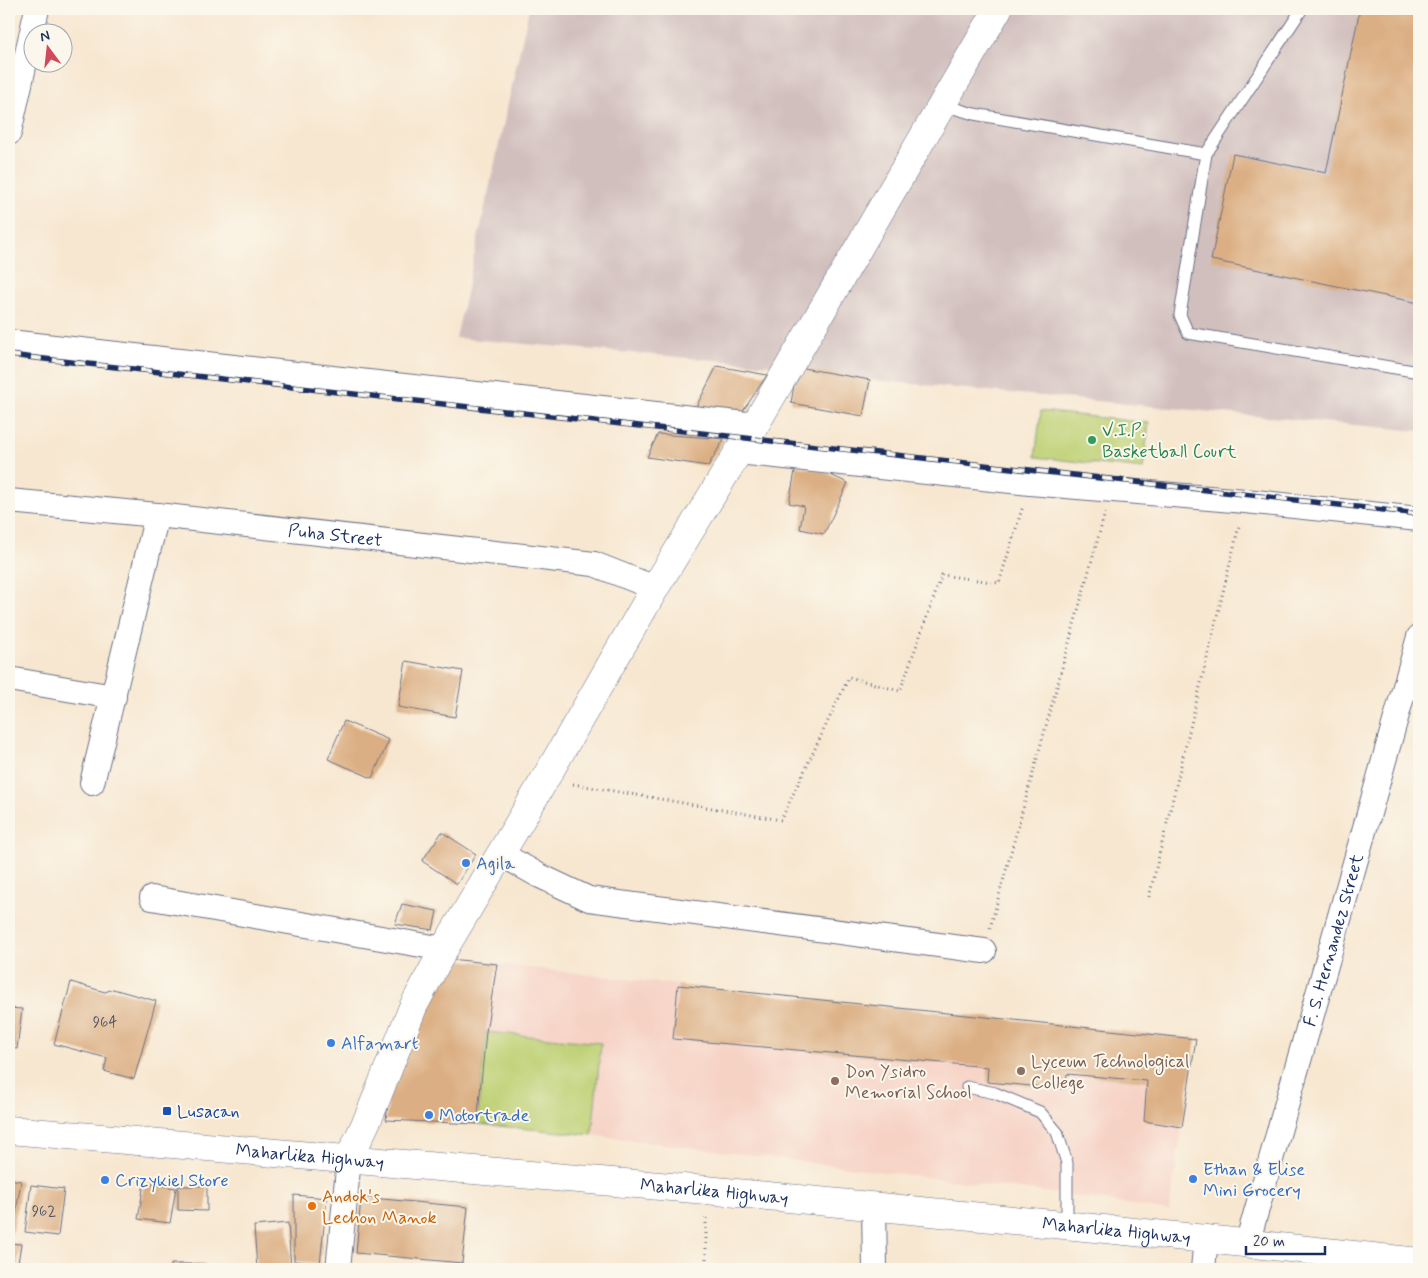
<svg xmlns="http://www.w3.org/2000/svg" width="1428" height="1278" viewBox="0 0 1428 1278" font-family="Mynerve,sans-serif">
  <rect width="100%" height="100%" fill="#fbf7ec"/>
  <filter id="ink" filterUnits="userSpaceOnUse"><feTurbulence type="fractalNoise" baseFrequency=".02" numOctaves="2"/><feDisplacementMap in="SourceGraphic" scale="10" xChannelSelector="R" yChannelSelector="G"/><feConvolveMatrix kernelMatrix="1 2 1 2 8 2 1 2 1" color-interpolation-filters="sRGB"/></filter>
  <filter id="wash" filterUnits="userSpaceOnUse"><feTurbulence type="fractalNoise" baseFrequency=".0096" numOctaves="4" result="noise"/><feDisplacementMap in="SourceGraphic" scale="20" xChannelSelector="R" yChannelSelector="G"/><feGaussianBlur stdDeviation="1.12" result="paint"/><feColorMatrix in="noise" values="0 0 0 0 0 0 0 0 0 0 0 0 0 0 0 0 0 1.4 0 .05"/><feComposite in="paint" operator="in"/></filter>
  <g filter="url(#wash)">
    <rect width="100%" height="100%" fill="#f7e7d0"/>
    <path fill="#f6d2c4" d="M 497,964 L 678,985 L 1196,1039 L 1169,1211 L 1067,1195 L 592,1135 L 477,1124 L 486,1032 Z"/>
    <path fill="#d1bfbe" d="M 529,9 L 1419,9 L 1419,431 L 870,380 L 797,367 L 456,338 Z"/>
    <path fill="#bdd073" stroke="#6c8068" d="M 1041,411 L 1149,423 L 1143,469 L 1035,457 Z
      M 486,1032 L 601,1043 L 592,1135 L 477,1124 Z"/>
    <g id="blocks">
      <path fill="#dbaf83" d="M 1360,9 L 1419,9 L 1419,303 L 1211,260 L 1233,154 L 1326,173 Z
        M 717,366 L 767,375 L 739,417 L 696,407 Z
        M 797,367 L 870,380 L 863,416 L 791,403 Z
        M 658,434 L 724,439 L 708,466 L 647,457 Z
        M 796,466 L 822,471 L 848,483 L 824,534 L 800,529 L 804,506 L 789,503 Z
        M 406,661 L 463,671 L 455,717 L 398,707 Z
        M 344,721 L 389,740 L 372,778 L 328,759 Z
        M 442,832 L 476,854 L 457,884 L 422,861 Z
        M 402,904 L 437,911 L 433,930 L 395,924 Z
        M 450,959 L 497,964 L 486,1032 L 477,1124 L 386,1120 L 388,1104 L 382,1083 Z
        M 71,982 L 105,992 L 113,989 L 156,1001 L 134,1079 L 104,1071 L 107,1058 L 54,1044 Z
        M 678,985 L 1196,1039 L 1182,1127 L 1144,1121 L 1147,1081 L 1067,1074 L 1065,1089 L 987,1082 L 988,1067 L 673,1039 Z
        M 9,1008 L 22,1009 L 17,1049 L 9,1047 Z
        M 9,1179 L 21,1181 L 13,1232 L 9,1232 Z
        M 144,1183 L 176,1188 L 170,1223 L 138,1219 Z
        M 31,1185 L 64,1189 L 58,1236 L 25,1232 Z
        M 178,1186 L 207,1186 L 207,1211 L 178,1210 Z
        M 294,1195 L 327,1198 L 320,1264 L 294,1261 Z
        M 361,1197 L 468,1207 L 462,1263 L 356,1253 Z
        M 288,1223 L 291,1269 L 257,1269 L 254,1226 Z
        M 9,1243 L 21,1244 L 17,1269 L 9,1269 Z
        M 171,1264 L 205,1264 L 205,1269 L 171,1269 Z"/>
    </g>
  </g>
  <g filter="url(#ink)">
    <use href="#blocks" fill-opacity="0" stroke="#686f86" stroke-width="1"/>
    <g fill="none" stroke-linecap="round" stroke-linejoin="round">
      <g stroke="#686f86" stroke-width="13">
        <path id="lane" d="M 943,105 L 974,114 L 1206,154 L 1302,9
          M 1206,154 L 1180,315 L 1188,333 L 1419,372
          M 967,1087 L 995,1093 L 1040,1112 L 1057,1132 L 1067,1163 L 1067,1226"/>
      </g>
      <g stroke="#686f86" stroke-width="26">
        <g id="street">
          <path d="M 9,133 L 37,9"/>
          <path d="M 9,342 L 755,425"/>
          <path d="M 738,452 L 1030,483 L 1245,501 L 1419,519"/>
          <path id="s1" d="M 9,501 L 157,515 L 594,564 L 655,588"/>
          <path d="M 9,679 L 114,697"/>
          <path d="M 92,783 L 157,515"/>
          <path d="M 501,854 L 538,875 L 589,899 L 984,951"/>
          <path d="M 152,898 L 444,949"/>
          <path d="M 874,1206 L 875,1269"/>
          <path id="s2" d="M 1247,1244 L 1419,637"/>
          <path d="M 338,1269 L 349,1159"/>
          <path d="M 1203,1269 L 1206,1239"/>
        </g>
      </g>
      <g stroke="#686f86" stroke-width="29">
        <path id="secondary" d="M 349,1159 L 370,1114 L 413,1007 L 444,949 L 545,779 L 655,588 L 755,425 L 998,9"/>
      </g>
      <g stroke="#686f86" stroke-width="29">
        <g id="highway">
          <path id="s3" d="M 9,1130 L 706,1190 L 1206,1239 L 1419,1262"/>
        </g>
      </g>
      <path stroke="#686f86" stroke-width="3" stroke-dasharray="1 4" stroke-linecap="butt" d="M 573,784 L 781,820 L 849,677 L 900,691 L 942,575 L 999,583 L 1023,506
        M 1149,897 L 1239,526
        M 990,928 L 1105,513
        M 706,1269 L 706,1217"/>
      <use href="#lane" stroke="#fff" stroke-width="11"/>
      <use href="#street" stroke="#fff" stroke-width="24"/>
      <use href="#secondary" stroke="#fff" stroke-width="28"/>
      <use href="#highway" stroke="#fff" stroke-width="28"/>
      <g stroke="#1b2f5e" stroke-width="5.5">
        <path id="rail" d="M 9,355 L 1419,514"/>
      </g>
      <use href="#rail" stroke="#fbf7ec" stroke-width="4" stroke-dasharray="11" stroke-linecap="butt"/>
    </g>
  </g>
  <circle fill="#2e9e5b" stroke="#fbf7ec" stroke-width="2" cx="1092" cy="440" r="5"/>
  <g fill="#3f7fe0" stroke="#fbf7ec" stroke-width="2">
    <circle cx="466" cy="863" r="5"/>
    <circle cx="331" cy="1043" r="5"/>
    <circle cx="429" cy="1115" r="5"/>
    <circle cx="1193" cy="1179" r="5"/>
    <circle cx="105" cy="1180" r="5"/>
  </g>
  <g fill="#8d6e63" stroke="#fbf7ec" stroke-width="2">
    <circle cx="1021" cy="1071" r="5"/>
    <circle cx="835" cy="1081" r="5"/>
  </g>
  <rect fill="#1a4fb4" stroke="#fbf7ec" stroke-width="2" x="162" y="1106" width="10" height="10" rx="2.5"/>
  <circle fill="#e8710a" stroke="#fbf7ec" stroke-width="2" cx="312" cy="1206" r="5"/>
  <g text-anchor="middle" stroke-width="4" stroke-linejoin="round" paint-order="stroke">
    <g font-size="15" fill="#4b4f67">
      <text x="105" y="1027">964</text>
      <text x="44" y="1216">962</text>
    </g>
    <g font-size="18" fill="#27864d" stroke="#fbf7ec" text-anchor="start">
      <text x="1102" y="436">V.I.P.<tspan x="1102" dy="21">Basketball Court</tspan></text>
    </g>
    <g font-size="18" fill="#1b2f5e" stroke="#fbf7ec">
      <text dy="6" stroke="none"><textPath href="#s1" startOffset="328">Puha Street</textPath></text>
      <text dy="6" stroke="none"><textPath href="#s2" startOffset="316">F. S. Hernandez Street</textPath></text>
      <text dy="6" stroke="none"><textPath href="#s3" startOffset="302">Maharlika Highway</textPath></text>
      <text dy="6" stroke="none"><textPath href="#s3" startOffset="708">Maharlika Highway</textPath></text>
      <text dy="6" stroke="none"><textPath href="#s3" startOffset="1112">Maharlika Highway</textPath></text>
    </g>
    <g font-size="18" fill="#366cbe" stroke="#fbf7ec" text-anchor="start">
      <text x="476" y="869">Agila</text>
      <text x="341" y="1049">Alfamart</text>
      <text x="439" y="1121">Motortrade</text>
      <text x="1203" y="1175">Ethan &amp; Elise<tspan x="1203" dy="21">Mini Grocery</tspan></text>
      <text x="115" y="1186">Crizykiel Store</text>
    </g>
    <g font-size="18" fill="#785e54" stroke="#fbf7ec" text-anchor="start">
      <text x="1031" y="1067">Lyceum Technological<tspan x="1031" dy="21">College</tspan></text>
      <text x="845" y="1077">Don Ysidro<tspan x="845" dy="21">Memorial School</tspan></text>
    </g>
    <g font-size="18" fill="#164399" stroke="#fbf7ec" text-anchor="start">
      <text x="177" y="1117">Lusacan</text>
    </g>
    <g font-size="18" fill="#c56008" stroke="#fbf7ec" text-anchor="start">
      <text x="322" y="1202">Andok's<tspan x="322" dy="21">Lechon Manok</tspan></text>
    </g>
  </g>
  <rect width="1428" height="1278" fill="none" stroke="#fbf7ec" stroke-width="30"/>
  <g transform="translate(48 48) rotate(345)"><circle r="24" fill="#fbf7ec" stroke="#a1a7b3"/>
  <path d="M0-4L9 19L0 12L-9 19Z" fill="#d1495b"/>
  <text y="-8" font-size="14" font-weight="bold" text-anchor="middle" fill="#1b2f5e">N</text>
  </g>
  <path d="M1246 1246v8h79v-8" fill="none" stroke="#1b2f5e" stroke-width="2.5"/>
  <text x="1253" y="1246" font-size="15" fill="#1b2f5e" stroke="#fbf7ec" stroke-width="4" paint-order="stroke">20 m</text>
</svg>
